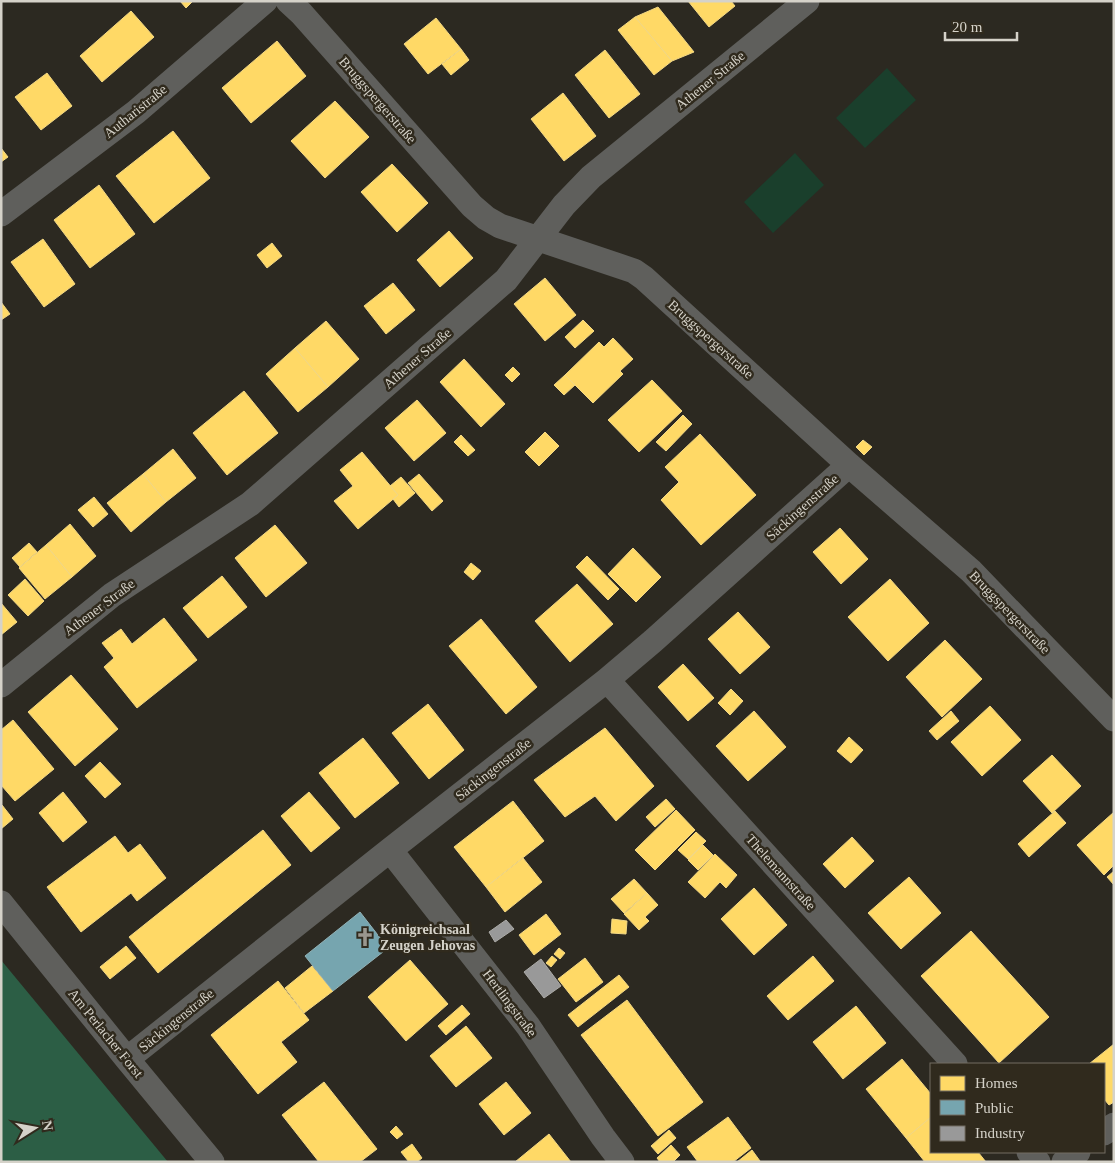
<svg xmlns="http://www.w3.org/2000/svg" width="1115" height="1163" viewBox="0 0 1115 1163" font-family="'Times New Roman',serif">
  <rect width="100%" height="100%" fill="#2c2921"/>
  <path fill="#1a3f2c" d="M 887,68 L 916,100 L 865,148 L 836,118 Z
    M 795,153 L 824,185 L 773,233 L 744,202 Z"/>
  <path fill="#2c5e45" d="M 1,960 L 168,1162 L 1,1162 Z"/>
  <path fill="#ffd966" stroke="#f2d784" d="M 180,1 L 193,1 L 186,8 Z
    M 688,1 L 731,1 L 735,6 L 709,27 Z
    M 658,7 L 694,52 L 672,61 L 635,17 Z
    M 131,11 L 154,37 L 102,82 L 80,56 Z
    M 635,17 L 672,61 L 654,75 L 618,30 Z
    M 436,18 L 461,49 L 428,74 L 404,44 Z
    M 277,41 L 306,76 L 251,123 L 222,88 Z
    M 461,49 L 469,60 L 451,75 L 442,64 Z
    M 605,50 L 640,94 L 609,118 L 575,75 Z
    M 47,73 L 72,106 L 41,130 L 15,97 Z
    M 563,93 L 596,136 L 564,161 L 531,119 Z
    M 335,101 L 369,137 L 325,178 L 291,141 Z
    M 173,131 L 210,178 L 154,223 L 116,176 Z
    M 1,148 L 8,157 L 1,162 Z
    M 392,164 L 428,203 L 397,232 L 361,192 Z
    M 99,185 L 135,234 L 90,268 L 54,220 Z
    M 449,231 L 473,258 L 440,287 L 417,260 Z
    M 43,239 L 75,284 L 44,307 L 11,262 Z
    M 272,243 L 282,256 L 267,268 L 257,255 Z
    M 545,278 L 576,315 L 545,341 L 514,304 Z
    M 393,283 L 415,310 L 386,334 L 364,306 Z
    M 1,302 L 10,314 L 1,320 Z
    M 583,320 L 594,331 L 575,348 L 565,337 Z
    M 326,321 L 359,359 L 328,387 L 295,348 Z
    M 613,338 L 633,359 L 620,371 L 623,374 L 593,403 L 565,375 L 599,342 L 604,347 Z
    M 295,348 L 328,387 L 298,412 L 266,374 Z
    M 464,359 L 505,404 L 481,427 L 440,382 Z
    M 513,367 L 520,374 L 512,382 L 505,375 Z
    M 565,375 L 575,385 L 564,395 L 554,385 Z
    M 652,380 L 682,411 L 639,452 L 608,420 Z
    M 244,391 L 278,433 L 227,475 L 193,433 Z
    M 417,400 L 446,433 L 414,461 L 385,428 Z
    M 683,415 L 692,424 L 666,451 L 656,442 Z
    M 545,432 L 559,446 L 539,466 L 525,452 Z
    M 700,434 L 756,495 L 701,545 L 661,500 L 679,482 L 665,467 Z
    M 461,435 L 475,450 L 468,456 L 454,442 Z
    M 863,440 L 872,447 L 864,455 L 856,447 Z
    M 173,449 L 196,478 L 166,502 L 143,474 Z
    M 362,452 L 398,495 L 358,529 L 334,501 L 353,486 L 340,470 Z
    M 143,474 L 166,502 L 131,532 L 107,503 Z
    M 419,474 L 443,501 L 432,511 L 408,483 Z
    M 401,477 L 415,493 L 399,507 L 393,499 L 398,495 L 390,486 Z
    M 94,497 L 108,514 L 93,527 L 78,510 Z
    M 70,524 L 96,556 L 72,577 L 46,545 Z
    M 275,525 L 307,563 L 266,597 L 235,558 Z
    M 840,528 L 868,559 L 841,584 L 813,552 Z
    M 29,543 L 37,552 L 20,567 L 12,558 Z
    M 46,545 L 72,577 L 45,599 L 19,568 Z
    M 633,548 L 661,577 L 636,602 L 608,574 Z
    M 587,556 L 619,589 L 608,600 L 576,567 Z
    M 471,563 L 481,571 L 473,580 L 464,572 Z
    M 222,576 L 247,607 L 208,638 L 183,608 Z
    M 25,579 L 44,601 L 28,616 L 8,595 Z
    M 890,579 L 929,623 L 888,661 L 848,617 Z
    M 577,584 L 613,624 L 570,662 L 535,621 Z
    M 1,603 L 17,622 L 1,635 Z
    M 738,612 L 770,647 L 740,674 L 708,639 Z
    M 164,618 L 197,660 L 137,708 L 104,667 L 114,658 L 102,643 L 121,629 L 132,644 Z
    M 481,619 L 537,687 L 506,714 L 449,646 Z
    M 945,640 L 982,679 L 942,717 L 906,677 Z
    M 683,664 L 714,698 L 688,721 L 658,687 Z
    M 71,675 L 118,729 L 75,766 L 28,712 Z
    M 731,689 L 743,701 L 730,715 L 718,703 Z
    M 428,704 L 464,750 L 429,779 L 392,733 Z
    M 990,706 L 1021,740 L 982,776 L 951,742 Z
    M 754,711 L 786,747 L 748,781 L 716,746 Z
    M 951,711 L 959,721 L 937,740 L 929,731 Z
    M 13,720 L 54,769 L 15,801 L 1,785 L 1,730 Z
    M 605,728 L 654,786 L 616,821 L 595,796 L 565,817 L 534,780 Z
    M 849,737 L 863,750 L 851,763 L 837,751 Z
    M 363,738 L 399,783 L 355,818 L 319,773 Z
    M 1052,755 L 1081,786 L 1052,813 L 1023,781 Z
    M 100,762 L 121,784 L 105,798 L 85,776 Z
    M 63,792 L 87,822 L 63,842 L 39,813 Z
    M 309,792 L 340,828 L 311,852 L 281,816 Z
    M 666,799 L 675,809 L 655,827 L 646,817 Z
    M 513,801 L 544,841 L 486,887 L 454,847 Z
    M 2,805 L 13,819 L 1,829 L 1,806 Z
    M 676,810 L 695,830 L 655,870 L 635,850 Z
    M 1055,811 L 1066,823 L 1029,857 L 1018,844 Z
    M 1114,812 L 1114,865 L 1104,875 L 1077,845 Z
    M 263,830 L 291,865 L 158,973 L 129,937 Z
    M 696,832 L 706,841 L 688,859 L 678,850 Z
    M 115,836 L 128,853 L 140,844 L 166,878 L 137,901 L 131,893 L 81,932 L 47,887 Z
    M 852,837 L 874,861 L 845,888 L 823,864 Z
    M 703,845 L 713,855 L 698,870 L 688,860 Z
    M 715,854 L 737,875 L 726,888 L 720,882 L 705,898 L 688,882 Z
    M 523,858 L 542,882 L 505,912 L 486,887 Z
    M 1114,871 L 1114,885 L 1107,877 Z
    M 909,877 L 941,913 L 901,949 L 868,913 Z
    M 634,879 L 647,893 L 624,913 L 611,899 Z
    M 754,888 L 787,925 L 754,955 L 721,919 Z
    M 647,893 L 658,905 L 645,917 L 649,921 L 639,930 L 624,914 Z
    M 546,914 L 561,934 L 534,955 L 519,935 Z
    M 612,919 L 627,921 L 626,934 L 611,933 Z
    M 971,931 L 1049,1017 L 999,1063 L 921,976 Z
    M 126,946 L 136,958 L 110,979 L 100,967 Z
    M 559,948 L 565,953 L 560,959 L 554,954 Z
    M 552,956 L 557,960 L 551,967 L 546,963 Z
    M 813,956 L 834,981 L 788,1020 L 767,996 Z
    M 585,958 L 603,982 L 576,1002 L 558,979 Z
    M 410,960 L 448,1004 L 406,1041 L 368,997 Z
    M 312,966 L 333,991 L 304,1013 L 285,988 Z
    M 619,975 L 629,987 L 578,1027 L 568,1015 Z
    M 278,981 L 309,1020 L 281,1042 L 297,1062 L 258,1094 L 211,1035 Z
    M 627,1000 L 703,1102 L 658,1136 L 581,1035 Z
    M 462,1005 L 470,1014 L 446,1035 L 438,1026 Z
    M 856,1006 L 886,1043 L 843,1079 L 813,1042 Z
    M 466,1026 L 492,1058 L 456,1087 L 430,1056 Z
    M 1114,1044 L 1114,1102 L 1109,1105 L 1104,1099 L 1104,1064 L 1089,1064 Z
    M 902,1059 L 931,1094 L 931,1117 L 906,1138 L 866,1089 Z
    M 324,1082 L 377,1149 L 360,1162 L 319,1162 L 282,1115 Z
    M 506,1082 L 531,1113 L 504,1135 L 479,1104 Z
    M 728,1117 L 751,1148 L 733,1162 L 698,1162 L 687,1147 Z
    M 931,1117 L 931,1152 L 978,1152 L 986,1162 L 925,1162 L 906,1138 Z
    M 396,1126 L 403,1134 L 397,1139 L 390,1132 Z
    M 669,1130 L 676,1138 L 658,1154 L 651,1146 Z
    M 549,1134 L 571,1162 L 515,1162 Z
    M 412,1144 L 422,1158 L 417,1162 L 409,1162 L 401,1152 Z
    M 671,1145 L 680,1155 L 673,1162 L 660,1162 L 657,1158 Z
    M 752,1150 L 760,1161 L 759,1162 L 737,1162 Z"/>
  <path fill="#76a5af" stroke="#92b2b7" d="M 360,912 L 388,948 L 333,991 L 305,956 Z"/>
  <path fill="#999" stroke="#abaaa7" d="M 506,920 L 514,929 L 495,942 L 489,932 Z
    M 541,959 L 561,986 L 544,998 L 524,972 Z"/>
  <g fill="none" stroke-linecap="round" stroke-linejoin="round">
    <path stroke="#5f5f5c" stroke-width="25" d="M 288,1 L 301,13 L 472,206 L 486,218 L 500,226 L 634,271 L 644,278 L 849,465 L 971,571 L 1114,719
      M 1,214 L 136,112 L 265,1
      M 607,680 L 955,1064
      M 1,685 L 112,595 L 250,504 L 506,280 L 564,205 L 591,177 L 807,1
      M 390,850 L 528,1026 L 603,1137 L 622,1162
      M 1,903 L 127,1059 L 212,1162
      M 127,1059 L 390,850 L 607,680 L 653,641 L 849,465
      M 1104,1133 L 1114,1125
      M 1029,1152 L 1038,1162
      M 1064,1162 L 1078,1152"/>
  </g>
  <defs>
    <g id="church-bare" transform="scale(1.5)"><path d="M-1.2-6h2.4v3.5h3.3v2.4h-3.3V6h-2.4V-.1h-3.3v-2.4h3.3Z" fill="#9a978e" stroke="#302a1d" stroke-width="2.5" paint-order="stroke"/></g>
  </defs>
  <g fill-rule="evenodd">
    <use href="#church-bare" x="365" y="937"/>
  </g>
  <g text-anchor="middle" stroke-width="5" stroke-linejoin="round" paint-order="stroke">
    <g font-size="14" fill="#d5d2c9" stroke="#302a1d">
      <text transform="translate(710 80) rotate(-39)" y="5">Athener Straße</text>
      <text transform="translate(378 100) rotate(49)" y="5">Bruggspergerstraße</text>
      <text transform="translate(135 111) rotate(-39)" y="5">Autharistraße</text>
      <text transform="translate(711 339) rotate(42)" y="5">Bruggspergerstraße</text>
      <text transform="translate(417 358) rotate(-41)" y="5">Athener Straße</text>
      <text transform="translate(802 507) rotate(-42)" y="5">Säckingenstraße</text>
      <text transform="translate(99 607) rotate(-37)" y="5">Athener Straße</text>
      <text transform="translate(1010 612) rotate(46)" y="5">Bruggspergerstraße</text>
      <text transform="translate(493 769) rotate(-38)" y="5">Säckingenstraße</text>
      <text transform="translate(781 872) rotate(48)" y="5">Thelemannstraße</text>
      <text transform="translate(510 1003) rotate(53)" y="5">Hertlingstraße</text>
      <text transform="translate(176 1020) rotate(-39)" y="5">Säckingenstraße</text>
      <text transform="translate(106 1033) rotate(51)" y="5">Am Perlacher Forst</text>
    </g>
    <g font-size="14" font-weight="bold" fill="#d5d2c9" stroke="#302a1d" text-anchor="start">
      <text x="380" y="934">Königreichsaal<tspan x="380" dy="16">Zeugen Jehovas</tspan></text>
    </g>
  </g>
  <rect width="1115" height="1163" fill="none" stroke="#d5d2c9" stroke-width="5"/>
  <rect x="930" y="1063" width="175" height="90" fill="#302a1d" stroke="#726d62"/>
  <rect x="940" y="1076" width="25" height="15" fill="#ffd966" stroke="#726d62"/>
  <text x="975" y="1088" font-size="15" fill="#d5d2c9">Homes</text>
  <rect x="940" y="1100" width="25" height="15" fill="#76a5af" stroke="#726d62"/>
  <text x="975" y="1113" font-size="15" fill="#d5d2c9">Public</text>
  <rect x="940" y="1126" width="25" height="15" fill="#999999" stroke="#726d62"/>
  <text x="975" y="1138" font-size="15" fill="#d5d2c9">Industry</text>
  <g transform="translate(35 1128) rotate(79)" stroke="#302a1d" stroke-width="4" paint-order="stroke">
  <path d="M0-4L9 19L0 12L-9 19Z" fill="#d5d2c9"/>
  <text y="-8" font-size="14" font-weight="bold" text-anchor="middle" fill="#d5d2c9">N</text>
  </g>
  <path d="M945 32v8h72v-8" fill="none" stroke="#d5d2c9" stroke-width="2.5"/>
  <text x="952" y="32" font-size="15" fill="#d5d2c9" stroke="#302a1d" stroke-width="4" paint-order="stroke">20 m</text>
</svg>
